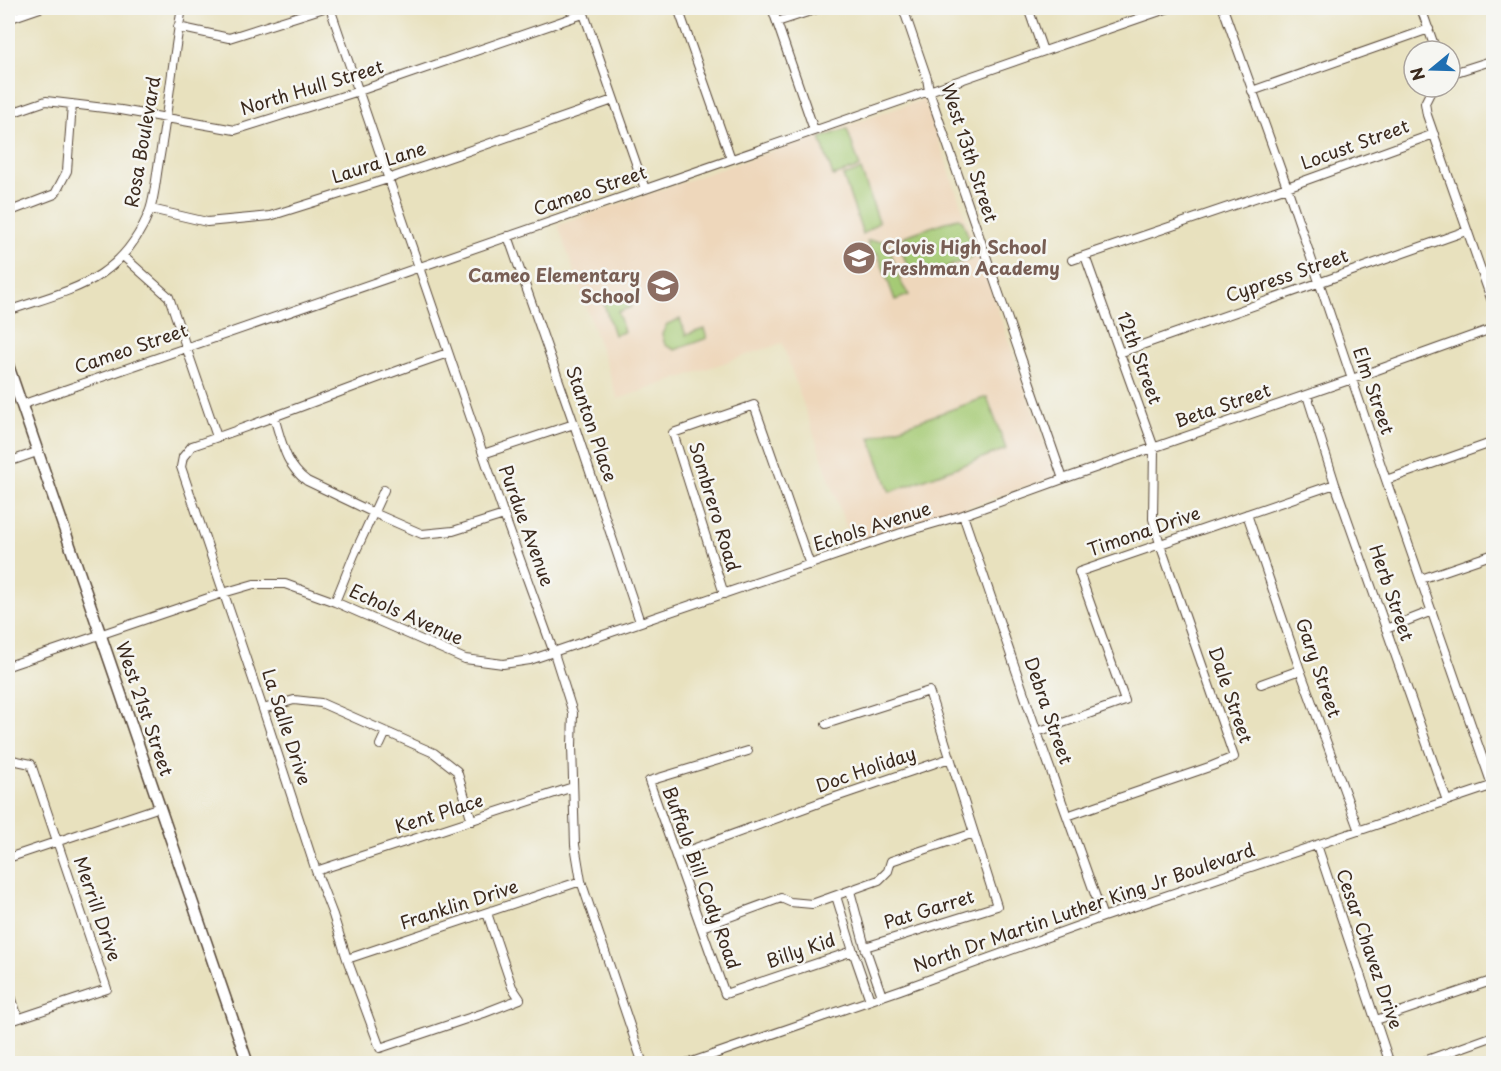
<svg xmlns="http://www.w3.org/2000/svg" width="1501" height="1071" viewBox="0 0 1501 1071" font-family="'Playpen Sans',sans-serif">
  <rect width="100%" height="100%" fill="#f6f6f2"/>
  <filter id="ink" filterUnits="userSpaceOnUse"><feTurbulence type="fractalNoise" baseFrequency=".0167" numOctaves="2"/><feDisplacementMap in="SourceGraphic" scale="12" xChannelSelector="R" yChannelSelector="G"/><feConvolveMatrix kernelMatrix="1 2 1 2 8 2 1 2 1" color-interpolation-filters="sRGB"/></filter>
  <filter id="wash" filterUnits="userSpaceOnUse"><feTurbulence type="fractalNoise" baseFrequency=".008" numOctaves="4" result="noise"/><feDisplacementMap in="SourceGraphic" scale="24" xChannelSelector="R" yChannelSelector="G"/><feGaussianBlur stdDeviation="1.35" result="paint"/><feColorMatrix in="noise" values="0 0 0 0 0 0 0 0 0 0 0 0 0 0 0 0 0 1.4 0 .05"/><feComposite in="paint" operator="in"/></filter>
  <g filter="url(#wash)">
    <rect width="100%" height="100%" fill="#e8e1be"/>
    <path fill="#eed7bb" d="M 924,99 L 1056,476 L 951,513 L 892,530 L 852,544 L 782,343 L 618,399 L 558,225 Z"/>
    <path fill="#a5ca74" stroke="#707a49" stroke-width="1.5" d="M 847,129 L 860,167 L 833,176 L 820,138 Z
      M 861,170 L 879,222 L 863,234 L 843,176 Z
      M 959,218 L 962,220 L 975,253 L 970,259 L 924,275 C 919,276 917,277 913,274 C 909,271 901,251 901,245 C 901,241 903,239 905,236 L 954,219 Z
      M 867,241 L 887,241 L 901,283 L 909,295 L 895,300 L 878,254 L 872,255 Z
      M 627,293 L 631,307 L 618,312 L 624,332 L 614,335 L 603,301 Z
      M 680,319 L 686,335 L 704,329 L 707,338 L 675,350 L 665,345 L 662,334 L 667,324 Z
      M 987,397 L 1006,449 L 890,492 L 870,438 Z"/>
  </g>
  <g filter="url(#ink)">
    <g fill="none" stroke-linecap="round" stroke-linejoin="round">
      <g stroke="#554536" stroke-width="10">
        <path id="minor" d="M 330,8 L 504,515 L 554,653 L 573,713 L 572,746 L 575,845 L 581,881 L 643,1064
          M 582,8 L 645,189
          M 678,8 L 731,159
          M 772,8 L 814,130
          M 903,8 L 927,78 L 929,91 L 1063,479
          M 1028,8 L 1043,51
          M 1223,8 L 1287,187 L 1386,480 L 1492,785
          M 1421,8 L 1436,51
          M 8,19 L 40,8
          M 777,22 L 820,8
          M 178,27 L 229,38 L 324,8
          M 1450,74 L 1494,60
          M 1433,87 L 1425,103 L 1427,115 L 1494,307
          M 1252,91 L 1429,29
          M 8,114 L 46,101 L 121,110 L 235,130 L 359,91 L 583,14
          M 151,209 L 207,222 L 270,216 L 388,179 L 613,100
          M 8,212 L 55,194 L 67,171 L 72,104
          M 508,236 L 574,424 L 640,622
          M 123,256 L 169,297 L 217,437
          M 1072,260 L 1287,187 L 1434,134
          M 8,311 C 38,300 74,292 101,274 C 123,259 140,236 150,210 C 155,195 156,177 159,161 C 168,110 173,58 182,8
          M 448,353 C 362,382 278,417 192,446 L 183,457 L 181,467 L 263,709 L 316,871 L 333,915 L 347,959 L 380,1048 L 484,1013 L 520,999 L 512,987 L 487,913
          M 1119,353 L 1466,231
          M 1307,395 L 1335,484 L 1447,801
          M 21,405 L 1169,8
          M 274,417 C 282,442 285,465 307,481 L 374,513 L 422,534 L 453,531 L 504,515
          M 483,454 L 574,424
          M 8,462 L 37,452
          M 1386,480 L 1494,442
          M 1247,514 L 1300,670 L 1359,831
          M 963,515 L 1037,732 L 1103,917
          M 1421,579 L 1494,554
          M 724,594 L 673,433 L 754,405 L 810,565
          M 335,602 L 354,555 L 384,490
          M 1386,629 L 1432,611
          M 8,666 L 223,593 L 254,584 L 285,584 L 335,602 L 465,659 L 503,664 L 530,660 L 901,533 L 963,515 L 1063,479 L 1352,379 L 1494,328
          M 1261,684 L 1300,670
          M 263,709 L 294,700 L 321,703 L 434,753 L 457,771 L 472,821
          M 826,724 L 929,691 L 997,906 L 865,947
          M 1037,732 L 1125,701 L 1079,572 L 1335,484
          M 380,745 L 386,732
          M 748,751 L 649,781 L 725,994 L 853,951
          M 8,762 L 12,760 L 31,764 L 107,989 L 8,1022
          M 1067,816 L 1212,766 L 1234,757 L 1160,544 L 1153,519 L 1154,448 L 1085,256
          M 1317,845 L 1390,1064
          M 676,855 L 827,800 L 950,758
          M 8,858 L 160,807
          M 316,871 L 573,787
          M 850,891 L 865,947 L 882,996
          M 836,896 L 853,951 L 870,1000
          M 702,927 L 781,898 L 790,902 L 812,904 L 879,880 L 888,871 L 891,861 L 974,833
          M 347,959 L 581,881
          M 8,987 L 18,1018
          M 1376,1020 L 1494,980
          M 686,1064 L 900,990 L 1103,917 L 1494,785
          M 1416,1064 L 1494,1036"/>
      </g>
      <g stroke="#554536" stroke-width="13">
        <path id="major" d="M 8,365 L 248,1064"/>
      </g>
      <use href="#minor" stroke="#fff" stroke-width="8"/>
      <use href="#major" stroke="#fff" stroke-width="10"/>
    </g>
  </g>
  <defs>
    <g id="school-disc" transform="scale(1.725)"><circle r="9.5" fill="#8d6e63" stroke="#f6f6f2"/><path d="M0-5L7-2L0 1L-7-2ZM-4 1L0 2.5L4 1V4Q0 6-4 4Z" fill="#fff"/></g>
  </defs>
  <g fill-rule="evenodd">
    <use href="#school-disc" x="859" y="258"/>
    <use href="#school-disc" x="663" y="286"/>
  </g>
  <g text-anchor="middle" stroke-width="5" stroke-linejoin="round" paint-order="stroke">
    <g font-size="18" fill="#3b2a1e" stroke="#f6f6f2">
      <text transform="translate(312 88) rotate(-17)" y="6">North Hull Street</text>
      <text transform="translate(143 142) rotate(-80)" y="6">Rosa Boulevard</text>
      <text transform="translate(1355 145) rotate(-20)" y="6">Locust Street</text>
      <text transform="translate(969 153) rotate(72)" y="6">West 13th Street</text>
      <text transform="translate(379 163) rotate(-18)" y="6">Laura Lane</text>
      <text transform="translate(590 191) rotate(-19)" y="6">Cameo Street</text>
      <text transform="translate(1287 276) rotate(-19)" y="6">Cypress Street</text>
      <text transform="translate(131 349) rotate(-19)" y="6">Cameo Street</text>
      <text transform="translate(1139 358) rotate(70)" y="6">12th Street</text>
      <text transform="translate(1373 391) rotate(71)" y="6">Elm Street</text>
      <text transform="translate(1223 406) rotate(-19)" y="6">Beta Street</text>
      <text transform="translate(591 424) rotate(71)" y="6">Stanton Place</text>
      <text transform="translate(714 507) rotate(73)" y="6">Sombrero Road</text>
      <text transform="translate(526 526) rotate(70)" y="6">Purdue Avenue</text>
      <text transform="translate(872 527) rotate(-18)" y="6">Echols Avenue</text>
      <text transform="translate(1144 532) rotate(-19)" y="6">Timona Drive</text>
      <text transform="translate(1391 593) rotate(71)" y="6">Herb Street</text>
      <text transform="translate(406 615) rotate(24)" y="6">Echols Avenue</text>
      <text transform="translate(1318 668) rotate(71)" y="6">Gary Street</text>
      <text transform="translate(1230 695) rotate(71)" y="6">Dale Street</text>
      <text transform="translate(144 709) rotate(71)" y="6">West 21st Street</text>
      <text transform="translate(1048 711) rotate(71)" y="6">Debra Street</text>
      <text transform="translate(286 727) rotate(72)" y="6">La Salle Drive</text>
      <text transform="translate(866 770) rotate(-19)" y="6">Doc Holiday</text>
      <text transform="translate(439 814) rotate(-18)" y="6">Kent Place</text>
      <text transform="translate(701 878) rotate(70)" y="6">Buffalo Bill Cody Road</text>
      <text transform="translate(459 905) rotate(-18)" y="6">Franklin Drive</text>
      <text transform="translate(1084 908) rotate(-19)" y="6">North Dr Martin Luther King Jr Boulevard</text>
      <text transform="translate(97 909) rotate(71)" y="6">Merrill Drive</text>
      <text transform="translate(929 910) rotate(-17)" y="6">Pat Garret</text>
      <text transform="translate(1369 949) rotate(71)" y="6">Cesar Chavez Drive</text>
      <text transform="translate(801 951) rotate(-19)" y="6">Billy Kid</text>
    </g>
    <g font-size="18" font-weight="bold" fill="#785e54" stroke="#f6f6f2" text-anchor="start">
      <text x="882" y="254">Clovis High School<tspan x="882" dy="21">Freshman Academy</tspan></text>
      <text x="640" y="282" text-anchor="end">Cameo Elementary<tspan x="640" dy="21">School</tspan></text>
    </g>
  </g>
  <rect width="1501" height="1071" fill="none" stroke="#f6f6f2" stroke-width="30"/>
  <g transform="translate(1432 69) rotate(251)"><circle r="28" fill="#f6f6f2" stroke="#aba49d" stroke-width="1.5"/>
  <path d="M0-4.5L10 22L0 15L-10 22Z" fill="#1f6fb2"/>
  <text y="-9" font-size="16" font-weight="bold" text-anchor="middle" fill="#3b2a1e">N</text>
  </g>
</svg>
